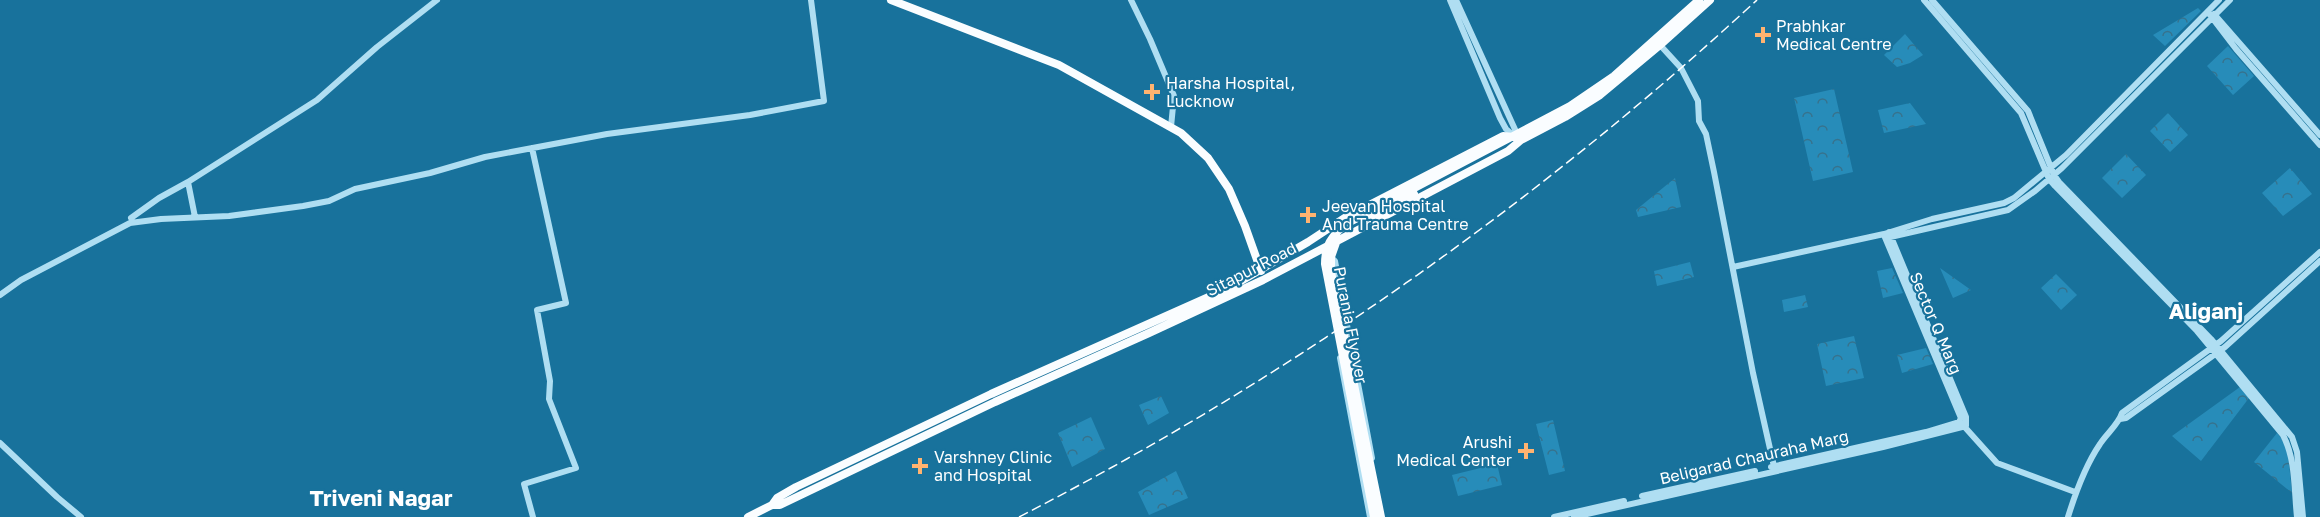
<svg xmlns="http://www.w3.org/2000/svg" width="2320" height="517" viewBox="0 0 2320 517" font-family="'Golos Text',sans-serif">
  <defs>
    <pattern id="park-crowns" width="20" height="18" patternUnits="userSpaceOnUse" patternTransform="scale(1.5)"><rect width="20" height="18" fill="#278cb9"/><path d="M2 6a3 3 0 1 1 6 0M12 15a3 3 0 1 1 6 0" fill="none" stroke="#36728d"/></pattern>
  </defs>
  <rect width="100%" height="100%" fill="#18729c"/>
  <path fill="url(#park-crowns)" d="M 2198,8 L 2201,11 L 2165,46 L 2153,35 Z
    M 1905,34 L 1923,55 L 1910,63 L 1897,67 L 1884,55 Z
    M 2228,46 L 2254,76 L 2233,95 L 2207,66 Z
    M 1834,89 L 1853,172 L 1813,181 L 1794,98 Z
    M 1910,103 L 1926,124 L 1884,133 L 1878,110 Z
    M 2168,113 L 2188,135 L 2170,152 L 2150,131 Z
    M 2126,154 L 2146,175 L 2122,198 L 2102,178 Z
    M 2290,168 L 2312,194 L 2283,216 L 2262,193 Z
    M 1675,178 L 1681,207 L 1638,217 L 1636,210 Z
    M 1690,262 L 1694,277 L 1657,286 L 1654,271 Z
    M 1892,268 L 1903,293 L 1883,298 L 1877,271 Z
    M 1940,268 L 1971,290 L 1953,298 Z
    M 2056,274 L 2077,295 L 2061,310 L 2041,288 Z
    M 1805,295 L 1808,307 L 1784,312 L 1782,300 Z
    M 1854,336 L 1864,378 L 1826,386 L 1817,344 Z
    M 1926,348 L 1933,364 L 1902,373 L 1897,355 Z
    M 2240,387 L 2249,398 L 2201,461 L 2172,436 Z
    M 1161,396 L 1169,413 L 1148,425 L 1139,405 Z
    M 1091,417 L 1105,449 L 1072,467 L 1058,433 Z
    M 1553,420 L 1565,471 L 1549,475 L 1536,424 Z
    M 2277,433 L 2287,445 L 2292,493 L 2254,462 Z
    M 1497,464 L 1502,485 L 1458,496 L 1452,475 Z
    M 1176,471 L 1188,498 L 1149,515 L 1138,492 Z"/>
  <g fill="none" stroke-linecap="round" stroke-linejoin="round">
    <path stroke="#afdef2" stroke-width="6" d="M 1131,0 L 1150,39 L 1174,96 L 1171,127
      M 1450,0 L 1500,118 L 1506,129 L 1515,137
      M 1456,0 L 1518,136
      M 1924,0 L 2021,113 L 2049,179 L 2055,186 L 2197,331 L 2283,435 C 2296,460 2294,490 2297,517
      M 1932,0 L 2028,111 L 2054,175 L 2059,182 L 2211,339 L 2292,437 L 2297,452 L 2303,517
      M 2214,14 L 2320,135
      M 2210,15 L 2236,49 L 2320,145
      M 1660,45 L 1681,68 L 1698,101 L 1699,121 L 1706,134 L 1714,172 L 1753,373 L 1775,471
      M 532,148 L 566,303 L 537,310 L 550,381 L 549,399 L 576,468 L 524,484 L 533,517
      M 195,217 L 188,182 L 317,100 L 377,47 L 437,0
      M 131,218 L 159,198 L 188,182
      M 1884,235 L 1961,418 L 1959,422
      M 1886,238 L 2008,210 L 2035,191 L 2062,168 L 2230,0
      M 1331,257 L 1335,261 L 1372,458
      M 1733,267 L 1884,234 L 1932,219 L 2004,203 L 2014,198 L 2066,155 L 2219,0
      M 0,295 L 21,280 L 130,223 L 161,219 L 229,216 L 303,206 L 329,201 L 355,189 L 430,173 L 485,157 L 607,134 L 750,115 L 824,101 L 811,0
      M 1340,358 L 1370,517
      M 2120,419 L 2126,418 L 2225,347 L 2320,261
      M 1962,424 L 1997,463 L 2075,492
      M 0,443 L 57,497 L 81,517
      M 1771,467 L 1926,432 L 1959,422
      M 1642,496 L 1755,471
      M 1554,517 L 1624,501
      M 1574,517 L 1883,447 L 1966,426 L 1966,417 L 1889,232
      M 2068,517 C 2076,491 2085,466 2100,444 C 2107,433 2118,425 2122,413 L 2221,341 L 2320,252"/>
    <path stroke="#fafdff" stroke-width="8" d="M 891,0 L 1059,65 L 1181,133 L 1208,158 L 1229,189 L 1245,226 L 1261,271
      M 1367,220 L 1414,194
      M 1337,240 L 1331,257 L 1331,272 L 1381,517
      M 772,505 L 777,498 L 796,487 L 991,394 L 1229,288 L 1308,242 L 1346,217 L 1503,136 L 1514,137
      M 748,517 L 772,505 L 780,505 L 995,402 L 1149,333 L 1263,280 L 1508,151 L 1521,140 L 1565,117 L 1600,95 L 1660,45 L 1710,0
      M 1374,517 L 1325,264 C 1325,246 1331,236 1346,224 L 1570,106 L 1614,76 L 1699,0"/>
    <path stroke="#fff" stroke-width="1.5" stroke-dasharray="10 4.5" stroke-linecap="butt" d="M 1019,517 C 1287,379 1536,204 1757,0"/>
  </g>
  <g fill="#ffb370" stroke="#18729c" stroke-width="2">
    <path d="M1760 26h6v6h6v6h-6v6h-6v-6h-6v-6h6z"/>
    <path d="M1149 83h6v6h6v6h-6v6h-6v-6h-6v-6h6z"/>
    <path d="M1305 206h6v6h6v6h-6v6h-6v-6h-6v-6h6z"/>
    <path d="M1523 442h6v6h6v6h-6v6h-6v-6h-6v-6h6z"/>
    <path d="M917 457h6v6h6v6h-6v6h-6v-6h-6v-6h6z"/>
  </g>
  <g text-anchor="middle" stroke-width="4.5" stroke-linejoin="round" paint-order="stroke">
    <g font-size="16" fill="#fff" stroke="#18729c" text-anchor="start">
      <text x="1776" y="32">Prabhkar<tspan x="1776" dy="18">Medical Centre</tspan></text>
      <text x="1166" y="89">Harsha Hospital,<tspan x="1166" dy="18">Lucknow</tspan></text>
      <text x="1322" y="212">Jeevan Hospital<tspan x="1322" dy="18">And Trauma Centre</tspan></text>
      <text x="1512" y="448" text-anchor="end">Arushi<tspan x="1512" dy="18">Medical Center</tspan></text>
      <text x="934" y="463">Varshney Clinic<tspan x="934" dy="18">and Hospital</tspan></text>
    </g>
    <g font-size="16" fill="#fff" stroke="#18729c">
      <text transform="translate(1251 269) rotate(-27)" y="6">Sitapur Road</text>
      <text transform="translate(1936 323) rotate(67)" y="6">Sector Q Marg</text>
      <text transform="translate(1351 325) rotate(79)" y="6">Purania Flyover</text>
      <text transform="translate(1754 457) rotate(-13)" y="6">Beligarad Chauraha Marg</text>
    </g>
    <g font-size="22" font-weight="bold" fill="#fff" stroke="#18729c">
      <text x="2206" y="319">Aliganj</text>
      <text x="381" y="506">Triveni Nagar</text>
    </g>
  </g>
</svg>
